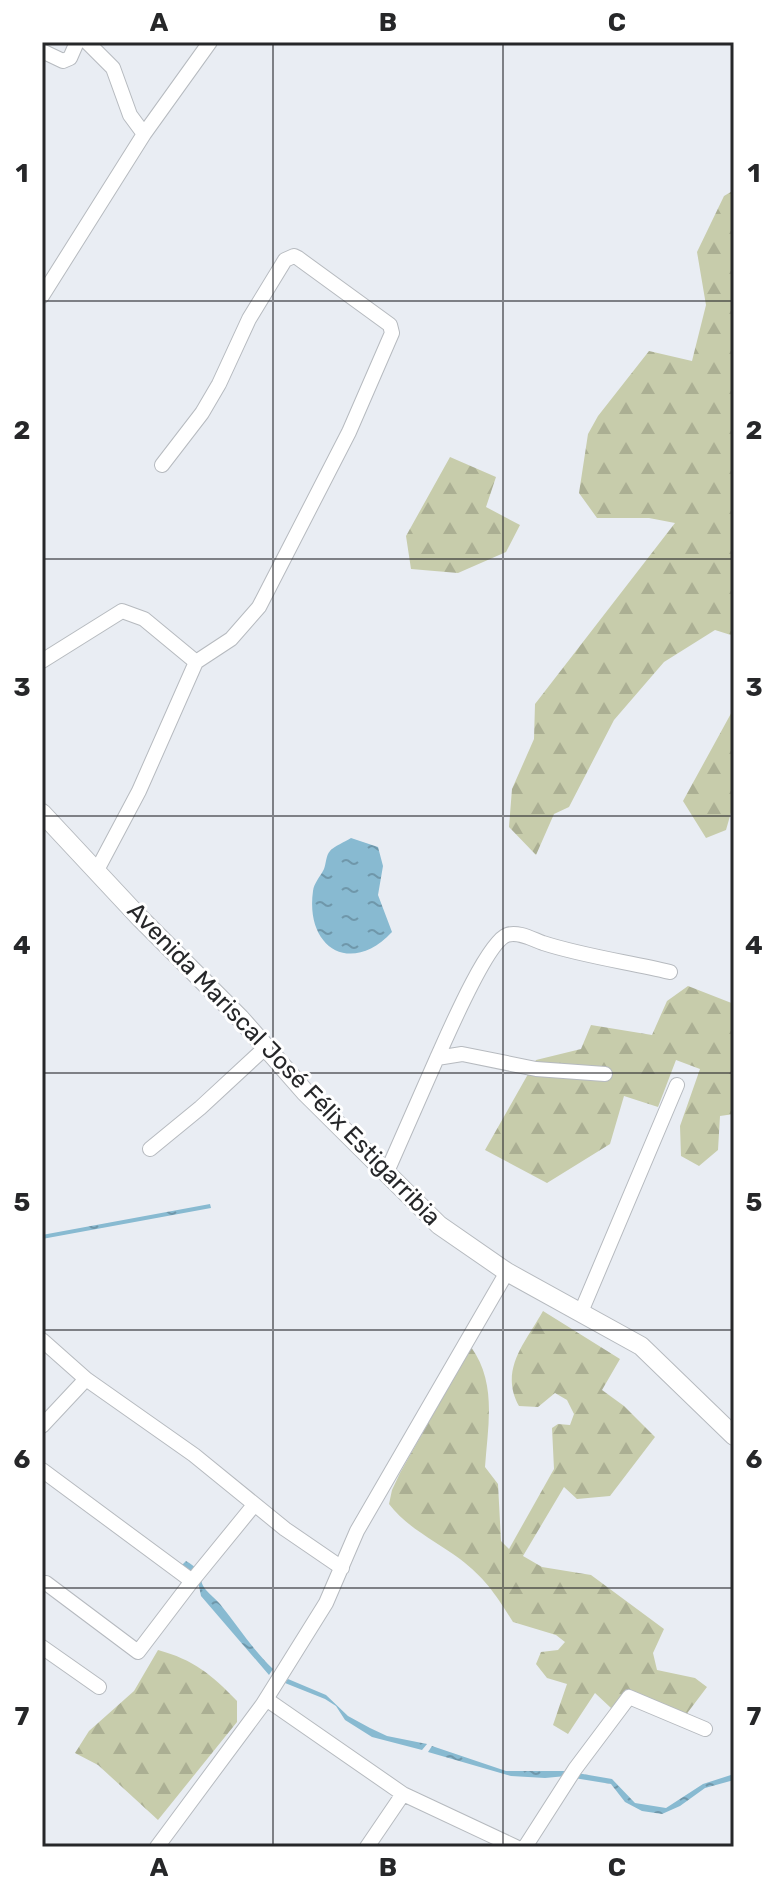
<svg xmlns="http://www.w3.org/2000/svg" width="776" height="1889" viewBox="0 0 776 1889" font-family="Rubik,sans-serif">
  <defs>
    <pattern id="forest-firs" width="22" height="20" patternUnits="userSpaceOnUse" patternTransform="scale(2)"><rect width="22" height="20" fill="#c7ccab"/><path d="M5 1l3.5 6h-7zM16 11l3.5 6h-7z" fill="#abaf93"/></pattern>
    <pattern id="water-ripples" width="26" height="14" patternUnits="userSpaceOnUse" patternTransform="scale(2)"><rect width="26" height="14" fill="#88bad1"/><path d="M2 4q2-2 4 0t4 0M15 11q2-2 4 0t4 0" fill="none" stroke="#6f97aa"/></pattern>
  </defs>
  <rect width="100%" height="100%" fill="#e9edf3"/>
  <path fill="url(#forest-firs)" d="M 734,190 L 734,636 L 715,630 L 664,662 L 614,720 L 569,807 L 554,814 L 536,855 L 509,827 L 512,789 L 534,739 L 535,704 L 675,523 L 649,518 L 597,518 L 579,493 L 588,434 L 598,416 L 649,351 L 692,361 L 706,305 L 697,252 L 724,196 Z
    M 450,457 L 496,477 L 486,507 L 520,525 L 506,552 L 458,573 L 411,569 L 406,536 Z
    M 734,708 L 734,802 L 726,830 L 706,838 L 683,801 Z
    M 688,986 L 734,1004 L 734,1114 L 720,1116 L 718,1150 L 699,1166 L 681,1156 L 680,1126 L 700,1069 L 676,1060 L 658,1107 L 624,1096 L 610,1144 L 547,1183 L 485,1150 L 536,1060 L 581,1049 L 591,1025 L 652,1035 L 667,1001 Z
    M 543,1311 L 620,1359 L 602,1390 L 624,1406 L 655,1437 L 610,1496 L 577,1499 L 564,1487 L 523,1556 L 542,1567 L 591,1575 L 664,1629 L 653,1653 L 657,1670 L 695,1678 L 707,1687 L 682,1720 L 631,1700 L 611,1708 L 595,1693 L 568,1734 L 553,1725 L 567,1684 L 547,1678 L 536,1664 L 541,1652 L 558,1650 L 565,1642 L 556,1635 L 513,1622 C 496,1595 486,1579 460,1559 C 436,1541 407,1528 389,1504 L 392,1490 L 400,1473 L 471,1347 C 497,1383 488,1425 485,1467 L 498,1484 L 501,1541 L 509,1549 L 554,1469 L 552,1428 L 558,1424 L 570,1425 L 574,1414 L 567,1400 L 555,1393 L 538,1407 L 519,1406 C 499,1370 525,1343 543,1311 Z
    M 158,1650 C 194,1660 211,1674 237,1701 L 237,1722 L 158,1820 L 98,1765 L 75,1753 L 89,1731 L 134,1691 Z"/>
  <path fill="url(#water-ripples)" d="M 351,838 L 378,847 L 383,866 L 378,895 L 392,932 C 351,976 305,948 313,891 C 314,883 320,877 324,869 C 326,864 326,855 330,851 C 334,846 345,842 351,838 Z
    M 210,1204 L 211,1208 L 42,1239 L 42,1235 Z
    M 186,1561 C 208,1574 196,1578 206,1590 C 210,1595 216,1599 220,1604 C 238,1626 252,1649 273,1669 L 269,1675 L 201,1596 L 197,1576 L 182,1565 Z
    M 288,1679 L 326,1695 L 348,1716 L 370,1728 L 387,1736 L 427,1744 L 422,1750 L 372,1737 L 345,1720 L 336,1706 L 325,1699 L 285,1683 Z
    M 432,1746 L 506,1771 L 569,1771 L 566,1776 L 545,1778 L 511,1776 L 428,1752 Z
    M 577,1773 L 612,1779 L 635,1803 L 666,1808 L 703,1784 L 734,1774 L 734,1780 L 705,1788 L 680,1806 L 662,1814 L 642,1811 L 625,1802 L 611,1784 L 574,1778 Z"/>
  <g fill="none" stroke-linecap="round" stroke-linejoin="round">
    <g stroke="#b6babf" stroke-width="16">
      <path id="minor" d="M 87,42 L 113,68 L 130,115 L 144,134
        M 42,51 L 63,61 L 70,58 L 77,42
        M 42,296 L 144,134 L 210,42
        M 42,661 L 122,611 L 144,619 L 196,662
        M 96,872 L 139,791 L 196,662 L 231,639 L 259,607 L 349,432 L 392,333 L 390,325 L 298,258 L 294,256 L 285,260 L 249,319 L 219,384 L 202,413 L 162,465
        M 437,1058 C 447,1036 487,942 507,935 C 518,931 532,939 543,943 C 583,956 628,962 670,972
        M 150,1149 L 200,1108 L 266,1047
        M 386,1174 L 437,1058 L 462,1054 L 536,1069 L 605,1074
        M 581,1312 L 677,1085
        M 42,1340 L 86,1379 L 194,1455 L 285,1529 L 342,1568
        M 42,1426 L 86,1379
        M 42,1470 L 192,1581 L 138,1652 L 46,1583 L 42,1583
        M 192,1581 L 254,1505
        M 42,1647 L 99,1687
        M 266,1699 L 403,1794 L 516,1847
        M 157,1847 L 263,1704 L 326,1603 L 357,1531 L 507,1272
        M 367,1847 L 403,1794
        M 525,1847 L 575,1769 L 629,1697 L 705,1729"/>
    </g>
    <g stroke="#b6babf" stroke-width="20">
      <path id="major" d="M 42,813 L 140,918 L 240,1018 L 305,1092 L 439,1225 L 507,1272 L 641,1346 L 734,1436"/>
    </g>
    <use href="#minor" stroke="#fff" stroke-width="14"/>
    <use href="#major" stroke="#fff" stroke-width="18"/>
  </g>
  <path fill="none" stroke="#262729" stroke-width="2" stroke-opacity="0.55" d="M 273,42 L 273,1847M 503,42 L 503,1847M 42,301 L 734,301M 42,559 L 734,559M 42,816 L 734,816M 42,1073 L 734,1073M 42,1330 L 734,1330M 42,1588 L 734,1588"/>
  <g text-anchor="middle" stroke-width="6" stroke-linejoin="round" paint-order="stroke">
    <g font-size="24" fill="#262729" stroke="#fff">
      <text transform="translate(284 1064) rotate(46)" y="8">Avenida Mariscal José Félix Estigarribia</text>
    </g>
  </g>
  <rect width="776" height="1889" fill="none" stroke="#ffffff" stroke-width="88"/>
  <rect x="44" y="44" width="688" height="1801" fill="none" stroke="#262729" stroke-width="3"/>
  <g font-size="26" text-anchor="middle" font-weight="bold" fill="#262729">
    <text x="159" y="31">A</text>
    <text x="388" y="31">B</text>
    <text x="617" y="31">C</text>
    <text x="22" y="182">1</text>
    <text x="754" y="182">1</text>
    <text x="22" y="439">2</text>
    <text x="754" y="439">2</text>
    <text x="22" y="696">3</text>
    <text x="754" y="696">3</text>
    <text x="22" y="954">4</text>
    <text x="754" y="954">4</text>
    <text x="22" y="1211">5</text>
    <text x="754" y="1211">5</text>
    <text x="22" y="1468">6</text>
    <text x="754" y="1468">6</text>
    <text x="22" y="1725">7</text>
    <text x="754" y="1725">7</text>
    <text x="159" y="1876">A</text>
    <text x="388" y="1876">B</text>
    <text x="617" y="1876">C</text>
  </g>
</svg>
